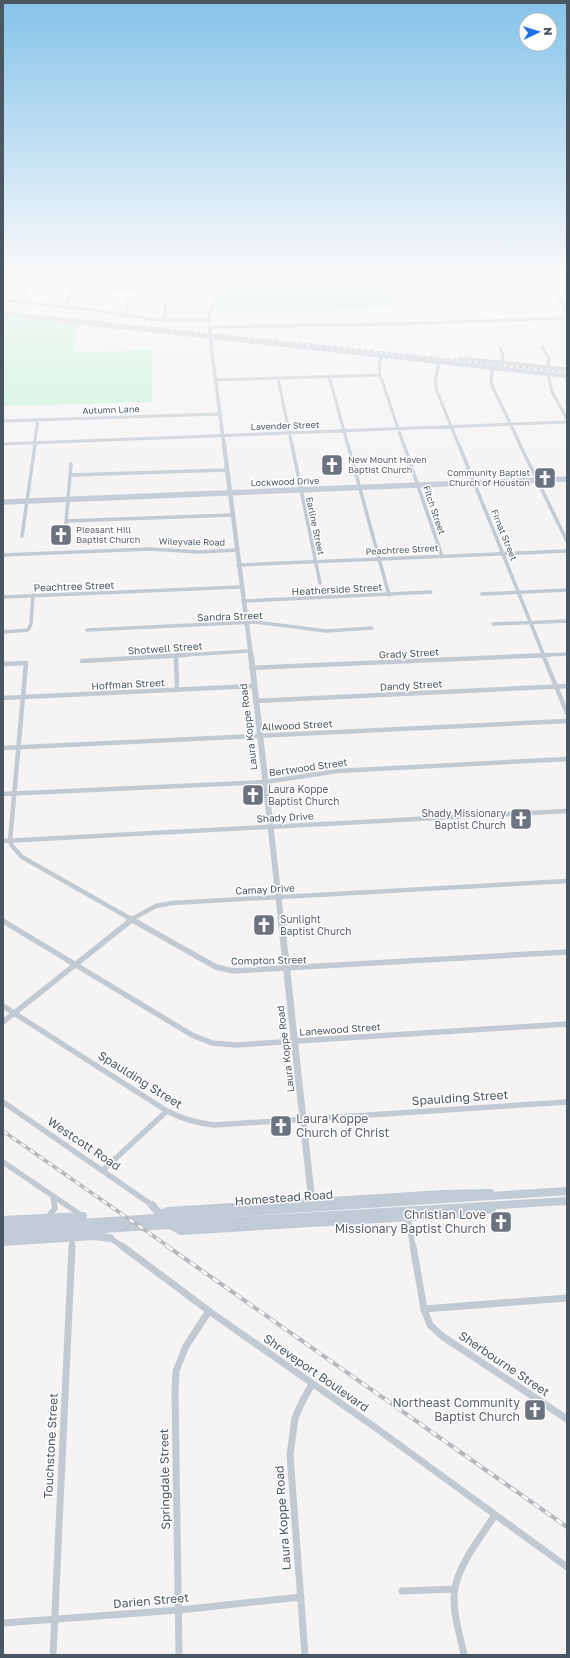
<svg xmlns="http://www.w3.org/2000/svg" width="570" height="1658" viewBox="0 0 570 1658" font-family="'Golos Text',sans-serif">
  <rect width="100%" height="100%" fill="#f5f3f3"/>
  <path fill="#c3f1d5" d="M 264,277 L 336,277 L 338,282 L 386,280 L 397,307 L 213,314 L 225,289 L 227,278 Z
    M 3,316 L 77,324 L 74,353 L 152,350 L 152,402 L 3,406 Z"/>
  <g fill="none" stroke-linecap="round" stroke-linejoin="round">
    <path stroke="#90daee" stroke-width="1" d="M 433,277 L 443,296 L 445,297 L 567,292"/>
    <path stroke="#c1cad2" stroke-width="3" d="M 341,277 L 350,279 L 412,277
      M 465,277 L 474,294
      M 505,277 L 515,294
      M 546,277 L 567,311
      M 71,291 L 221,287
      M 3,300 L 93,310 L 157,320 L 208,320
      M 18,302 L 26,293 L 28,277
      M 64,307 L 70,297 L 72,277
      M 123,316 L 127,311 L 127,300
      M 163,320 L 166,313 L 165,305
      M 209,327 L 398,324 L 567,318
      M 542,346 L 549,359 L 548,367
      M 500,348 L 503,355 L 502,362
      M 382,356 L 379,363 L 380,375 L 404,446
      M 460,358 L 567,369
      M 439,362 L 435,381 L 437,391 L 459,446
      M 493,367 L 491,378 L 492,386 L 521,446
      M 548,373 L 552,392 L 567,419
      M 329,376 L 348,446
      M 278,378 L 292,446
      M 215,380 L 380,375
      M 3,421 L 219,414
      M 3,444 L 567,422
      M 34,446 L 38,420"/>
    <path stroke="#c1cad2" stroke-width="3.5" d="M 292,445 L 320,583
      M 348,445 L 389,595
      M 404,445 L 442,556
      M 459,445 L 544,656
      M 520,445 L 567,541
      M 71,475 L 225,470
      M 66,521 L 232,515
      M 65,534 L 71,464
      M 22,536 L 35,445
      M 3,555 L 149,549 L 199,552 L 236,550
      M 238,565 L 567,551
      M 482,594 L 567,590
      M 3,597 L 241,587
      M 243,601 L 431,592
      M 493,624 L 567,621
      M 87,630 L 255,622 L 326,631 L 372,628
      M 3,632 L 28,630 L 31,624 L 33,595
      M 169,656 L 249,651
      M 527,656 L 567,654"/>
    <path stroke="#c1cad2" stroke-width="4.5" d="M 543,655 L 567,713
      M 176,657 L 177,690
      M 82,661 L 186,655
      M 3,664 L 26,663 L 10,841 L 12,846 L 22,857 L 131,919
      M 251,668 L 549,655
      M 3,698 L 253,686
      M 255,701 L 567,686
      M 3,748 L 567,721
      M 3,794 L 265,782 L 338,771 L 567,759
      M 3,841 L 567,811
      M 132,919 L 156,906 L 172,903 L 567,881"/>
    <path stroke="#c1cad2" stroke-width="5.5" d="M 129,918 L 216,967 L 233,971 L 567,952
      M 3,921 L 192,1035 L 212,1043 L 236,1045 L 567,1024
      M 3,1006 L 167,1111 C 182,1119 197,1123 214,1125 L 567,1102
      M 3,1022 L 134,918
      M 3,1102 L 152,1205
      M 3,1162 L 81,1215
      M 103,1170 L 167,1111
      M 49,1216 L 55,1208 L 53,1197
      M 408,1217 L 413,1247
      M 109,1237 L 123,1247
      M 72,1247 L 72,1238"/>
    <path stroke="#c1cad2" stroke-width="7" d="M 122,1246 L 209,1311 L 376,1428 L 567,1567
      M 413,1246 L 424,1309 L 430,1325 L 442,1336 L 567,1419
      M 424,1309 L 567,1298
      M 402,1591 L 455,1589
      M 3,1623 L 179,1610 L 301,1597
      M 53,1655 L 72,1246
      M 179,1655 L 175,1392 L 176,1371 L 186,1346 L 209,1311
      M 305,1655 L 290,1455 L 295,1418 L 302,1402 L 312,1384
      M 464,1655 C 460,1634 451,1609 455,1588 C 460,1562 481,1537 495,1515"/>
    <path stroke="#c1cad2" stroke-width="3.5" d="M 223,277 L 221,289 L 209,313 L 210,337 L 224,446"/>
    <path stroke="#c1cad2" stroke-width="4.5" d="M 224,445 L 251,656"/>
    <path stroke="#c1cad2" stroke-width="6" d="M 251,655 L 281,919"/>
    <path stroke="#c1cad2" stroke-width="7" d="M 281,918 L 312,1202"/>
    <path stroke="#c1cbd6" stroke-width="4.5" d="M 3,314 L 567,376"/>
    <path stroke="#c1cbd6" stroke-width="5.5" d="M 3,502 L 567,479"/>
    <path stroke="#c1cbd6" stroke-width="8" d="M 152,1205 L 168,1224 L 181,1231 L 460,1214 L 492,1209
      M 161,1216 L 162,1213 L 168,1211 L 443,1194 L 490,1193
      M 3,1220 L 83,1216
      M 3,1228 L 567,1191
      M 3,1235 L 567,1201
      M 3,1242 L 94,1236 L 110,1238"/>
    <g stroke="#b5b8bd" stroke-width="2">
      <path id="rail-far2" d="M 3,312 L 567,372"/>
    </g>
    <g stroke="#b5b8bd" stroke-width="3.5">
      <path id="rail-far1" d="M 3,1131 L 169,1247"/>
    </g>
    <g stroke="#b5b8bd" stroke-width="4">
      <path id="rail" d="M 167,1246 L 567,1527"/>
    </g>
    <use href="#rail-far2" stroke="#fff" stroke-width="1" stroke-dasharray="3" stroke-linecap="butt"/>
    <use href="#rail-far1" stroke="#fff" stroke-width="2" stroke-dasharray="5.5" stroke-linecap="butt"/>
    <use href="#rail" stroke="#fff" stroke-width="2.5" stroke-dasharray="7" stroke-linecap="butt"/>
  </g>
  <linearGradient id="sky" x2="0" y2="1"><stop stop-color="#85c3ea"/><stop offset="0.54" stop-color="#fafafa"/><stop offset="1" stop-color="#fafafa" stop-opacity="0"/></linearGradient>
  <rect width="570" height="509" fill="url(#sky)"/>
  <defs>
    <g id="church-square" transform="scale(1.15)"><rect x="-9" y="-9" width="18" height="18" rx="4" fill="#6b7280" stroke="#fff"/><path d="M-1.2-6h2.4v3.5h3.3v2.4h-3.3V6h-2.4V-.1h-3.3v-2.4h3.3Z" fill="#fff"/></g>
  </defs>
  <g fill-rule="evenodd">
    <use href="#church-square" x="332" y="465"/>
    <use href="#church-square" x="545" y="478"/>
    <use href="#church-square" x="61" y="535"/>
    <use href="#church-square" x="253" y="795"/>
    <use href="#church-square" x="521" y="819"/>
    <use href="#church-square" x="264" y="925"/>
    <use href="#church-square" x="281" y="1126"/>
    <use href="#church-square" x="501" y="1222"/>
    <use href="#church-square" x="535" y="1410"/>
  </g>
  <g text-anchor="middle" stroke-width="3" stroke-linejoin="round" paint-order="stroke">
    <g font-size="9" fill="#4a5661" stroke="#fff">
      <text transform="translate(111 410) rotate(-2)" y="3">Autumn Lane</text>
      <text transform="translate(285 426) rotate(-2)" y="3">Lavender Street</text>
      <text transform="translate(285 482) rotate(-2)" y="3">Lockwood Drive</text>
      <text transform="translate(434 510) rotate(71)" y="3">Fitch Street</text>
      <text transform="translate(315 526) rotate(78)" y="3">Earline Street</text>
      <text transform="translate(504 535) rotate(68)" y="3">Firnat Street</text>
      <text transform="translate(192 542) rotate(1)" y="3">Wileyvale Road</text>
      <text transform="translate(402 550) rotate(-3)" y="3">Peachtree Street</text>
    </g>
    <g font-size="9" fill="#5b616d" stroke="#fff" text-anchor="start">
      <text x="348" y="463">New Mount Haven<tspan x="348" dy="10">Baptist Church</tspan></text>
      <text x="530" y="476" text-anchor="end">Community Baptist<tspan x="530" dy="10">Church of Houston</tspan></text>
      <text x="76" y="533">Pleasant Hill<tspan x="76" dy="10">Baptist Church</tspan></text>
    </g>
    <g font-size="10" fill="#4a5661" stroke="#fff">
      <text transform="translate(74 586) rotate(-2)" y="4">Peachtree Street</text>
      <text transform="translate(337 589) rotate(-3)" y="4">Heatherside Street</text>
      <text transform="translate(230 616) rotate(-2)" y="4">Sandra Street</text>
      <text transform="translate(165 648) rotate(-4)" y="4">Shotwell Street</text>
      <text transform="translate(409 653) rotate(-3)" y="4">Grady Street</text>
      <text transform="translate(128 684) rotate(-3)" y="4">Hoffman Street</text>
      <text transform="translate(411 685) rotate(-3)" y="4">Dandy Street</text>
      <text transform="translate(297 725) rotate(-3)" y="4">Allwood Street</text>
      <text transform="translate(248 727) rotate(-97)" y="4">Laura Koppe Road</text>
      <text transform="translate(308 767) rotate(-8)" y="4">Bertwood Street</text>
      <text transform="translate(285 817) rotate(-3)" y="4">Shady Drive</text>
      <text transform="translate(265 889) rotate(-3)" y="4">Camay Drive</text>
      <text transform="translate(269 960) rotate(-1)" y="4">Compton Street</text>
      <text transform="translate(340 1029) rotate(-4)" y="4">Lanewood Street</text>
      <text transform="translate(285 1049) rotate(-97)" y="4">Laura Koppe Road</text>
    </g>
    <g font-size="10" fill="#5b616d" stroke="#fff" text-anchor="start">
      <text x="268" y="793">Laura Koppe<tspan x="268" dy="12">Baptist Church</tspan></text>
      <text x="506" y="817" text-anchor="end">Shady Missionary<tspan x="506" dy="12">Baptist Church</tspan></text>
      <text x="280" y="923">Sunlight<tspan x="280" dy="12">Baptist Church</tspan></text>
    </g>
    <g font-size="12" fill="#4a5661" stroke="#fff">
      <text transform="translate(140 1080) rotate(32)" y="4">Spaulding Street</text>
      <text transform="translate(460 1098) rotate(-4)" y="4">Spaulding Street</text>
      <text transform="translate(84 1144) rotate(34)" y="4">Westcott Road</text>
      <text transform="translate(284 1198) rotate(-4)" y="4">Homestead Road</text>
      <text transform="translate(504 1364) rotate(34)" y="4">Sherbourne Street</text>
      <text transform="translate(316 1373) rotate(35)" y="4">Shreveport Boulevard</text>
      <text transform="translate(51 1446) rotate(-87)" y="4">Touchstone Street</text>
      <text transform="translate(165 1479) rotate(-91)" y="4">Springdale Street</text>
      <text transform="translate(283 1518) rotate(-94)" y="4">Laura Koppe Road</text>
      <text transform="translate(151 1601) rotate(-5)" y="4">Darien Street</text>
    </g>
    <g font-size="12" fill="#5b616d" stroke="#fff" text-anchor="end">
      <text x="296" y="1123" text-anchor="start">Laura Koppe<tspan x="296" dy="14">Church of Christ</tspan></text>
      <text x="486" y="1219">Christian Love<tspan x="486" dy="14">Missionary Baptist Church</tspan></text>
      <text x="520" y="1407">Northeast Community<tspan x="520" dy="14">Baptist Church</tspan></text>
    </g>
  </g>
  <rect width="570" height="1658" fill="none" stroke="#4a5661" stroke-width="8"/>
  <g transform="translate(538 32) rotate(86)"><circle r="19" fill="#ffffff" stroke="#b7bbc0"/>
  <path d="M0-3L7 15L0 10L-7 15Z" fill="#1a73e8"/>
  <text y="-6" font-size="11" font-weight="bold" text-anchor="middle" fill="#4a5661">N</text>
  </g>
</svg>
